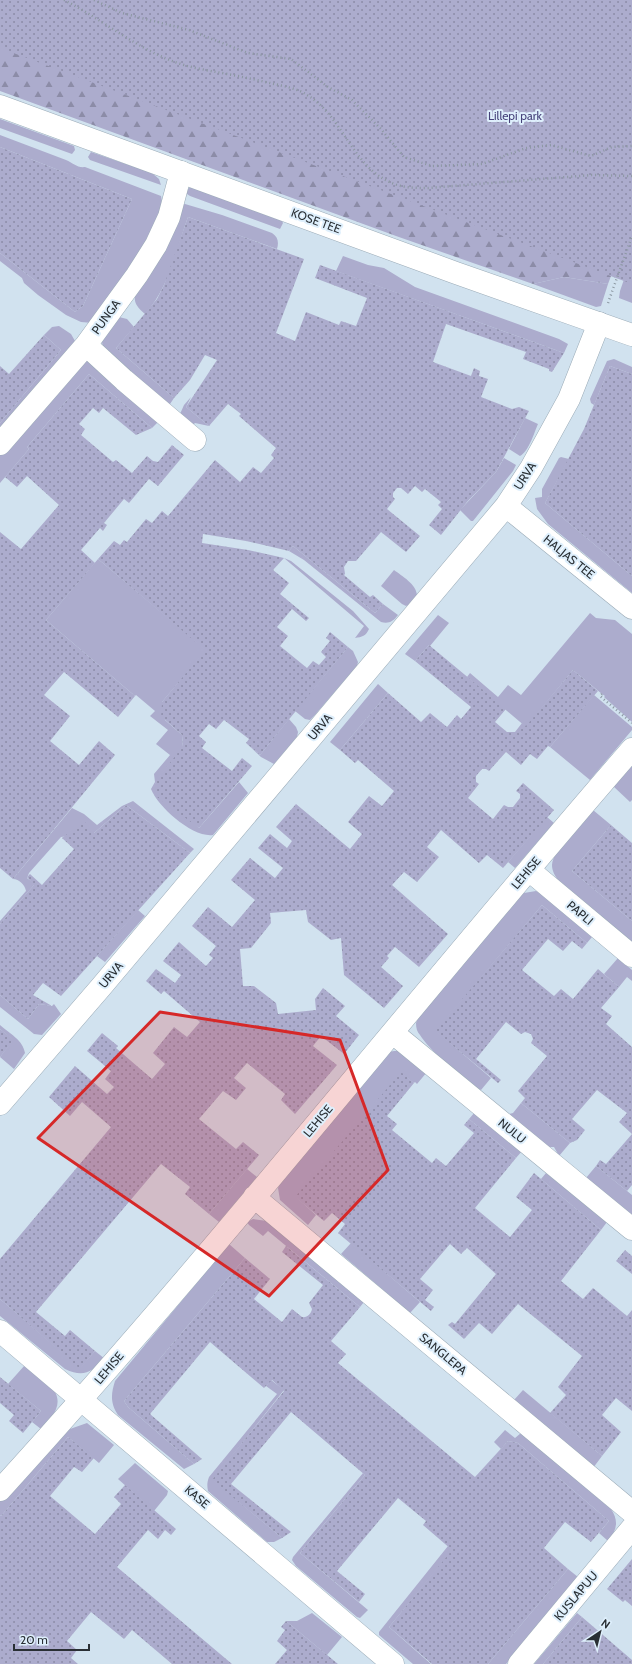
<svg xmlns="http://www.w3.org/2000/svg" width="632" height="1664" viewBox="0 0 632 1664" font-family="Cabin,sans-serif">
  <defs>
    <pattern id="forest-firs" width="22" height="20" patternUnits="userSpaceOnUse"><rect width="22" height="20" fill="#acaccd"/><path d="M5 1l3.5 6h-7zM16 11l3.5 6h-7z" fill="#8c8ca7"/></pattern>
    <pattern id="park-dots" width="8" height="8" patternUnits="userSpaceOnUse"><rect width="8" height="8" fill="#acaccd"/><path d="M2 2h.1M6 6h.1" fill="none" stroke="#8c8ca7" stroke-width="1.8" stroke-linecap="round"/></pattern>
  </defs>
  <rect width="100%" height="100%" fill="#d1e2ef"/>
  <path fill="#acaccd" d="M 0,119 L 74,146 L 75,150 L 72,154 L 0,128 Z
    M 0,135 L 66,160 C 73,163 77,168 85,167 L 161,196 C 169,223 109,299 93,323 L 81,322 L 66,315 L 38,295 L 24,283 L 22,278 L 0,261 L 0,253 L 75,312 L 83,306 L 132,199 L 0,147 Z
    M 91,152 L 152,173 L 159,179 L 161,185 L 90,160 L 88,157 Z
    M 190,187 L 282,221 L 283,223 L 280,229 L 190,196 L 187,194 L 187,190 Z
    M 185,204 L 222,215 L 272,233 C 278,237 279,242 277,249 L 188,217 C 176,250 169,288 145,314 C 135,305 133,302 136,288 L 181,205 Z
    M 343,256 L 368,265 L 384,268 L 415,287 L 559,339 L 568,344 L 564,353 L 336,271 Z
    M 632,256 L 632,303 L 619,298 L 620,291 Z
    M 564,277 L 608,284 L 601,306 L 596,307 L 533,284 Z
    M 119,317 L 127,319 L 134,327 L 116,348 L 174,398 L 168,407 L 105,355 L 101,338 Z
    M 59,326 L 71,334 L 75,341 L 0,432 L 0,423 L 61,350 L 44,335 L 52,327 Z
    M 84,358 L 160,420 L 152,428 L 89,374 L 27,447 L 29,449 L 0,483 L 0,454 Z
    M 614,359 L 632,367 L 632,374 L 610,366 L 594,405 L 591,403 L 590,399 L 607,361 Z
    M 191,397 L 186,407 L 209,426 L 195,423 L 192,426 L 180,414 L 184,405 Z
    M 525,418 L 538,424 C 534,433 529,451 520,456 L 509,449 Z
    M 561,457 L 569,459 L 545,503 L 632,576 L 632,593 L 548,524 L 537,509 L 535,498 L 542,497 L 542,489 L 559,458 Z
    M 504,458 L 516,465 L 513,471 L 473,521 L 471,521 L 460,510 L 496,472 Z
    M 293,546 L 375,613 L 383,604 L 398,615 C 393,622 388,624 381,622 L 304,560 L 289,551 Z
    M 284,558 L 291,561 L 353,611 L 369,629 C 366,636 362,637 355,638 L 364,626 Z
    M 98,559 L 206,650 L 162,702 L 165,720 L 182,735 L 183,747 L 155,783 L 199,828 L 239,782 L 248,793 L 213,835 C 193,838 158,807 151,789 L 155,782 L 154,774 L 170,755 L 156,744 L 168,730 L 150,716 L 155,711 L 136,695 L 135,696 L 46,620 Z
    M 394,570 C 402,576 416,584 417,595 L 408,605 L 406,606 L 402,604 L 381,586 Z
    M 590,613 L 596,618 L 615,620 L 632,634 L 632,722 L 604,697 L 605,696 L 602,694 L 573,670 L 526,727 L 467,677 L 470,673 L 498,697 L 508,685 L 521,695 Z
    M 438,615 L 449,623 L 430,646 L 429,645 L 415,661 L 405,654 Z
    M 348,647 L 353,651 L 358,662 L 357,666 L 314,716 L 310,720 L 305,719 L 295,711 Z
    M 378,684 L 388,693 L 340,750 L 330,742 Z
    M 594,695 L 632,727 L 632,730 L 590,780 L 550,747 Z
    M 289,719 L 296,727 L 298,732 L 297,737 L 274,764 L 261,757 L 246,743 L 260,755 Z
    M 632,764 L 632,800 L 630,802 L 613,786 Z
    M 133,801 L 194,849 L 190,853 L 126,805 L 94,833 L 61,837 L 29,873 L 27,878 L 35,884 L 0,924 L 0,921 L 26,891 C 25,885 19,879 13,879 L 72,808 L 84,814 L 97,825 L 122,806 Z
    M 593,810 L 611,825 L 572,871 L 632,921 L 632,945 L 558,880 C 555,876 552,871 552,865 C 553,849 582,822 593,810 Z
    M 547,817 L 554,823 L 515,868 L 508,862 Z
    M 536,891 L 542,894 L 592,937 L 587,943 L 542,905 L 436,1031 L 491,1078 L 481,1090 C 467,1083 428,1049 420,1035 C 417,1032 416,1028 416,1023 L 418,1018 L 519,896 L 524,893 Z
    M 138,910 L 145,916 L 105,962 L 97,956 Z
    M 618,958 L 632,970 L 632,981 L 627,977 L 619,987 L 604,974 Z
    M 0,995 L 28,1019 L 39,1004 L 52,1006 L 54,1004 L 61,1014 L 42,1035 L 34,1034 L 0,1007 Z
    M 0,1025 C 9,1033 23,1040 25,1053 L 14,1069 L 0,1057 L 13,1040 L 0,1029 Z
    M 394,1051 L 398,1051 L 427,1072 L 417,1084 L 415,1082 L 414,1083 L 401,1073 L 296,1197 L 316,1215 L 308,1225 L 280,1200 L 278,1188 L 281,1181 L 389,1052 Z
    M 521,1103 L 570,1143 L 559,1156 L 554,1147 L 547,1147 L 509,1114 L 513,1113 Z
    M 475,1112 L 522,1151 L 516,1158 L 469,1119 Z
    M 596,1166 L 632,1195 L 632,1217 L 586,1178 Z
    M 247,1169 L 257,1177 L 219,1222 L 209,1214 Z
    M 546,1173 L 607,1222 L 601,1230 L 541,1179 Z
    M 253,1219 L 267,1221 L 364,1302 L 360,1307 L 268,1231 L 263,1236 L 249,1225 L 247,1222 Z
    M 351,1243 L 420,1302 L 410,1313 L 341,1254 Z
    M 229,1244 L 245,1258 L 124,1401 L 128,1407 L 194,1464 L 184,1469 L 118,1415 C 110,1403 111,1394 115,1381 Z
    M 0,1299 L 80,1368 L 95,1351 L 105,1359 C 91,1372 84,1378 65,1369 L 0,1316 Z
    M 25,1365 L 54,1390 C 64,1406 51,1418 41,1429 L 32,1422 L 41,1411 L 8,1384 Z
    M 271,1380 L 284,1390 L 213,1480 L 282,1538 L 274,1542 L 267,1542 L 208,1491 C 207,1486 207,1482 209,1477 L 277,1394 L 266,1386 Z
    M 523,1390 L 602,1456 L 593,1468 L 514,1400 Z
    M 87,1423 L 114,1445 L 99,1463 L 68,1437 L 1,1516 L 0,1515 L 0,1501 L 61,1434 L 70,1429 Z
    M 505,1430 L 515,1438 L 521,1433 L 611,1509 C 619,1521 617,1530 608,1541 L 599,1533 L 609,1521 L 518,1443 L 508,1441 L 501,1449 L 494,1442 Z
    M 135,1463 L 168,1491 L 167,1495 L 154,1511 L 118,1479 Z
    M 363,1473 L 365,1475 L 300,1553 L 368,1610 L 360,1618 L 357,1617 L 296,1566 L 292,1560 L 293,1557 Z
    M 448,1546 L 453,1550 L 389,1627 L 431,1664 L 413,1664 L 379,1635 L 379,1632 Z
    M 568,1569 L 578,1577 L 506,1664 L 488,1664 Z
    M 312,1613 L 342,1637 L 327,1655 L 286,1621 L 297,1621 Z
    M 577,1613 L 582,1617 L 543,1664 L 534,1664 Z"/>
  <path fill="url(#forest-firs)" d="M 0,0 L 623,244 L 608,284 L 564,277 L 533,284 L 396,236 L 0,91 Z"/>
  <path fill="url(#park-dots)" d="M 0,0 L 632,0 L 632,284 L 0,48 Z
    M 0,147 L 132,199 L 83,306 L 75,312 L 0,253 Z
    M 188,217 L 304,259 L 276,333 L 295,341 L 306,312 L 339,325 L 341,321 L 356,326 L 367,298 L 315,278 L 320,265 L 564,353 L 552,372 L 549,371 L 549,369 L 523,359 L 526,352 L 446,324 L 433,362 L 471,376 L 474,368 L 480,371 L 479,376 L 488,379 L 481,397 L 512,409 L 519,407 L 529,411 L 496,472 L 467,502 L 441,535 L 429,525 L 442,509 L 438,505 L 441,502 L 425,489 L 422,492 L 415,486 L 408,494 L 401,488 L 397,488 L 393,493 L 393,497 L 395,499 L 387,509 L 420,536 L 406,552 L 381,532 L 356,561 L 348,561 L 344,567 L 345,574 L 344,575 L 370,597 L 373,595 L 383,604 L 375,613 L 293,546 L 289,551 L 246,541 L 203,534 L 202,543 L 248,550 L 284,558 L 273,570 L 289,583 L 280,594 L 309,618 L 306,621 L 292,609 L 277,627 L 288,636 L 280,646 L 307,668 L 313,661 L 319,665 L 326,657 L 321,652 L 330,641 L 326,638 L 330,632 L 348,647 L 260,755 L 246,743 L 249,739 L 224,720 L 216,729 L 209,724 L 199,736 L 206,742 L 202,748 L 232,771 L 242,758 L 252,766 L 199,828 L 157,797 L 155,782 L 183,746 L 182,735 L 161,716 L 162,702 L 205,650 L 98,559 L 114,541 L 120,545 L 124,540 L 127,542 L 146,519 L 152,523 L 162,511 L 168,516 L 215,460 L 240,482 L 253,467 L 261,473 L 274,458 L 271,455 L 276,448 L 239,416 L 241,414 L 228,404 L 209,426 L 186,407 L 217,360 L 205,355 L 190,380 L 174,398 L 116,348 L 157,299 L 164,285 Z
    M 44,335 L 61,350 L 0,423 L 0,366 L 9,374 Z
    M 610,366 L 632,374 L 632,576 L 545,503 L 584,429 Z
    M 89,374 L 152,428 L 136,435 L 103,408 L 99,413 L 93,408 L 79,424 L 85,429 L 81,435 L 113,462 L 116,460 L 132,473 L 147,456 L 153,461 L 158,462 L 172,445 L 184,455 L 158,486 L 149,479 L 129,503 L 124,499 L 104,523 L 107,525 L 103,531 L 100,528 L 81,550 L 95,563 L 46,620 L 135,696 L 118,717 L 64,672 L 44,695 L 70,716 L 50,741 L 79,765 L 99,741 L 115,755 L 13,879 L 0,868 L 0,532 L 21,549 L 59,505 L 27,476 L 17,487 L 5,477 L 29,449 L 27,447 Z
    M 429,645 L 506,709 L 495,722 L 507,732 L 515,732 L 522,723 L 526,726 L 573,670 L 598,691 L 550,747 L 548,746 L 537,759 L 530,754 L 521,765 L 506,752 L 489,771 L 486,769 L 482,769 L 476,776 L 476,782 L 479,784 L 468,798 L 493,819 L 504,805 L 508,807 L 513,807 L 520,798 L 520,794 L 516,791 L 523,783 L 554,810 L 503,868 L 487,855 L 479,863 L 441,830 L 427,847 L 439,857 L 417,882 L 404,872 L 392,885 L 448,934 L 419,967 L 395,947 L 387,956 L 389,958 L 381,967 L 403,986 L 384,1008 L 344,975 L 341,938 L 331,940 L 308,922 L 306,910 L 270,913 L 271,923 L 251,948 L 240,949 L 243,986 L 254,986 L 276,1003 L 278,1014 L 316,1010 L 315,999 L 323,988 L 345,1006 L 336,1016 L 359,1035 L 344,1054 L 321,1036 L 313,1046 L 337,1065 L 295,1114 L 281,1100 L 285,1094 L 247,1063 L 234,1078 L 246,1088 L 236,1100 L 223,1091 L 199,1119 L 236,1149 L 243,1142 L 259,1155 L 209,1214 L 185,1194 L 190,1187 L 161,1164 L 36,1312 L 65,1336 L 70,1330 L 95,1351 L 80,1369 L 0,1299 L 0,1259 L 111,1127 L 82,1102 L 70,1116 L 49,1097 L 75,1066 L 107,1094 L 114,1087 L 105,1079 L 111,1071 L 87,1051 L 102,1033 L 118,1046 L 116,1048 L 152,1079 L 165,1064 L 153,1053 L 174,1027 L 187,1037 L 200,1022 L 164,991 L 161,994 L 146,981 L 156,969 L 175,983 L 181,975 L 163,961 L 179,942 L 206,966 L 213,958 L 209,955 L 216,946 L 192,926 L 208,907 L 232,927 L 255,900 L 231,880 L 250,858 L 275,878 L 283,868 L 258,848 L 270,834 L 287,848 L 292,841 L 276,827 L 296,804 L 350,849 L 362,834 L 348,822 L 369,796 L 382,806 L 394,791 L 358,760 L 355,763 L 340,750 L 388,693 L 421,722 L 430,713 L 447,727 L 457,715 L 461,719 L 471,707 L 415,661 Z
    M 126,805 L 190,853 L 61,996 L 43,983 L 33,995 L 52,1006 L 39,1004 L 28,1019 L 0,995 L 0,924 L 34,885 L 27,877 L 30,874 L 42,885 L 74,849 L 62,838 L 84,821 L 94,833 Z
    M 611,825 L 632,843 L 632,921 L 572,871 Z
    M 542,905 L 587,943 L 582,949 L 572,941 L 563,951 L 548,939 L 522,970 L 554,996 L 561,989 L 573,999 L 598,969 L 619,987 L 601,1008 L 612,1016 L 606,1024 L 632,1047 L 632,1185 L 627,1191 L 596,1166 L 600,1160 L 606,1164 L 632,1134 L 619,1122 L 627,1113 L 597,1090 L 572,1119 L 585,1130 L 577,1140 L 570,1143 L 521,1103 L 525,1098 L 518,1091 L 547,1056 L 531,1043 L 533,1039 L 531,1034 L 525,1032 L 521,1034 L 506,1022 L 476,1059 L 501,1080 L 498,1083 L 435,1031 Z
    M 0,1029 L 14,1040 L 0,1057 Z
    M 401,1072 L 414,1083 L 387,1116 L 397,1124 L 392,1130 L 432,1163 L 436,1158 L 446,1166 L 474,1133 L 464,1125 L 469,1119 L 516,1158 L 475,1208 L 510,1237 L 532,1210 L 516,1197 L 534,1173 L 601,1230 L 561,1281 L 583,1299 L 593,1288 L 627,1316 L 632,1310 L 632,1411 L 616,1398 L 602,1415 L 621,1432 L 602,1456 L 550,1413 L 566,1395 L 558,1387 L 582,1356 L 518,1304 L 492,1334 L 479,1323 L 464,1339 L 448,1325 L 452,1322 L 455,1324 L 496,1274 L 467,1248 L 461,1254 L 450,1244 L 420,1279 L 433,1290 L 425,1300 L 434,1307 L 431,1311 L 338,1233 L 345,1224 L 332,1213 L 324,1221 L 295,1197 Z
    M 286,1246 L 360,1307 L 331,1341 L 346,1354 L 338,1363 L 475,1477 L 508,1441 L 518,1443 L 609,1521 L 591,1542 L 565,1522 L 544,1548 L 568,1569 L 488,1664 L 432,1664 L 389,1627 L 452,1550 L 423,1525 L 426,1521 L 398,1498 L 337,1571 L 365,1594 L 359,1602 L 300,1553 L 365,1475 L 291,1412 L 231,1484 L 291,1532 L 282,1538 L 212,1480 L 284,1391 L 272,1380 L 264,1388 L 210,1342 L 150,1414 L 202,1459 L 194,1464 L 128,1407 L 124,1401 L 245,1258 L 270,1279 L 254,1299 L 282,1322 L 292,1309 L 302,1317 C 307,1318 311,1314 312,1309 L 309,1303 L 323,1285 L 282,1252 Z
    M 625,1250 L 632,1256 L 632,1274 L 616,1261 Z
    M 0,1377 L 41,1411 L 23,1433 L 9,1421 L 14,1415 L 0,1403 Z
    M 68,1437 L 94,1458 L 82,1472 L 74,1467 L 50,1496 L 95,1534 L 121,1504 L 114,1497 L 125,1485 L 176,1529 L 171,1535 L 165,1530 L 158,1539 L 148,1530 L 117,1567 L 232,1664 L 172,1664 L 132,1630 L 124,1639 L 91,1612 L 67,1641 L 77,1650 L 71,1658 L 78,1664 L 0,1664 L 0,1515 L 1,1516 Z
    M 632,1559 L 632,1606 L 625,1600 L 623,1602 L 607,1589 Z
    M 582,1617 L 632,1660 L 632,1664 L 543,1664 Z
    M 286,1621 L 338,1664 L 275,1664 L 287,1650 L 277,1641 L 285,1630 L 281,1627 Z"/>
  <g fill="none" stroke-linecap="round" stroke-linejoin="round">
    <g stroke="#9babb7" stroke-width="23">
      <path id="minor" d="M 86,345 L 124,380 L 195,440
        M 0,444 L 86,345 L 137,275 L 156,245 L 169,217 L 181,172
        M 506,506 L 632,608
        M 529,870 L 632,956
        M 393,1033 L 632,1229
        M 0,1104 L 101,987 L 506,506 L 531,468 L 569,399 L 599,323
        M 254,1197 L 632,1512
        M 0,1331 L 393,1664
        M 0,1490 C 219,1250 419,994 632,749
        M 519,1664 L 632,1528"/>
    </g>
    <g stroke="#9babb7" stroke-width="23">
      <path id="tertiary" d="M 0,106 L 456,273 L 632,335"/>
    </g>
    <path stroke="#8b97a1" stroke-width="2.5" stroke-dasharray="1 3" stroke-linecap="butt" d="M 64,0 C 104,20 140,52 184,65 C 194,68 206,70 216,72 C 234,75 252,79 270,83 C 282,86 297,88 307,95 C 343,116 352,167 392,183 C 403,188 416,188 428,188 L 592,175 L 632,176
      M 94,0 L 122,13 L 189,30 L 248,53 L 291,59 L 328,87 L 352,100 L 381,129 L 404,157 L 432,166 L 482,164 L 526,148 L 551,145 L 591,156 L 612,147 L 632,146
      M 608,303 L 632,236
      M 602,694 L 600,696 L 632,723"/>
    <use href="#minor" stroke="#fff" stroke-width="22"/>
    <use href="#tertiary" stroke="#fff" stroke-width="22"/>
  </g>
  <path fill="#d62828" fill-opacity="0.2" stroke="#d62828" stroke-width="3" stroke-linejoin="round" d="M 160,1012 L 340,1040 L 388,1170 L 269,1296 L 38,1138 Z"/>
  <g text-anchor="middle" stroke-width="4" stroke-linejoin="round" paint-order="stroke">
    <g font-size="12" fill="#46427a" stroke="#deeffc">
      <text x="515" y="120">Lillepi park</text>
    </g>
    <g font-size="12" fill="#292f34" stroke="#deeffc">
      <text transform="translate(316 221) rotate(20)" y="4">KOSE TEE</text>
      <text transform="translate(106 317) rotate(-54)" y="4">PUNGA</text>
      <text transform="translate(525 476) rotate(-57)" y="4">URVA</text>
      <text transform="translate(569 557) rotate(39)" y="4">HALJAS TEE</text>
      <text transform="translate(320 727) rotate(-50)" y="4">URVA</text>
      <text transform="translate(526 873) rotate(-50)" y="4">LEHISE</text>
      <text transform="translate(580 913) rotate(40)" y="4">PAPLI</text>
      <text transform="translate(111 975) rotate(-50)" y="4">URVA</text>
      <text transform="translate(318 1121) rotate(-50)" y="4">LEHISE</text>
      <text transform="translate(512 1131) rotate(39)" y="4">NULU</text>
      <text transform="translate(443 1354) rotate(40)" y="4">SANGLEPA</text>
      <text transform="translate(109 1368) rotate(-50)" y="4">LEHISE</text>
      <text transform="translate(197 1497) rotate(40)" y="4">KASE</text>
      <text transform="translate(576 1596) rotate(-50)" y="4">KUSLAPUU</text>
    </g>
  </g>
  <g transform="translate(600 1632) rotate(35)" stroke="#deeffc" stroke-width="3" paint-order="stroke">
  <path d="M0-3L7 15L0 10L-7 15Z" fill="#292f34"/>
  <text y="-6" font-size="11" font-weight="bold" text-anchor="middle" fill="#292f34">N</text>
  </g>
  <path d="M14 1644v6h75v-6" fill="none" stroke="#292f34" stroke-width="2"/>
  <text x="20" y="1644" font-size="12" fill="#292f34" stroke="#deeffc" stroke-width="3" paint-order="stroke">20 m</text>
</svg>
